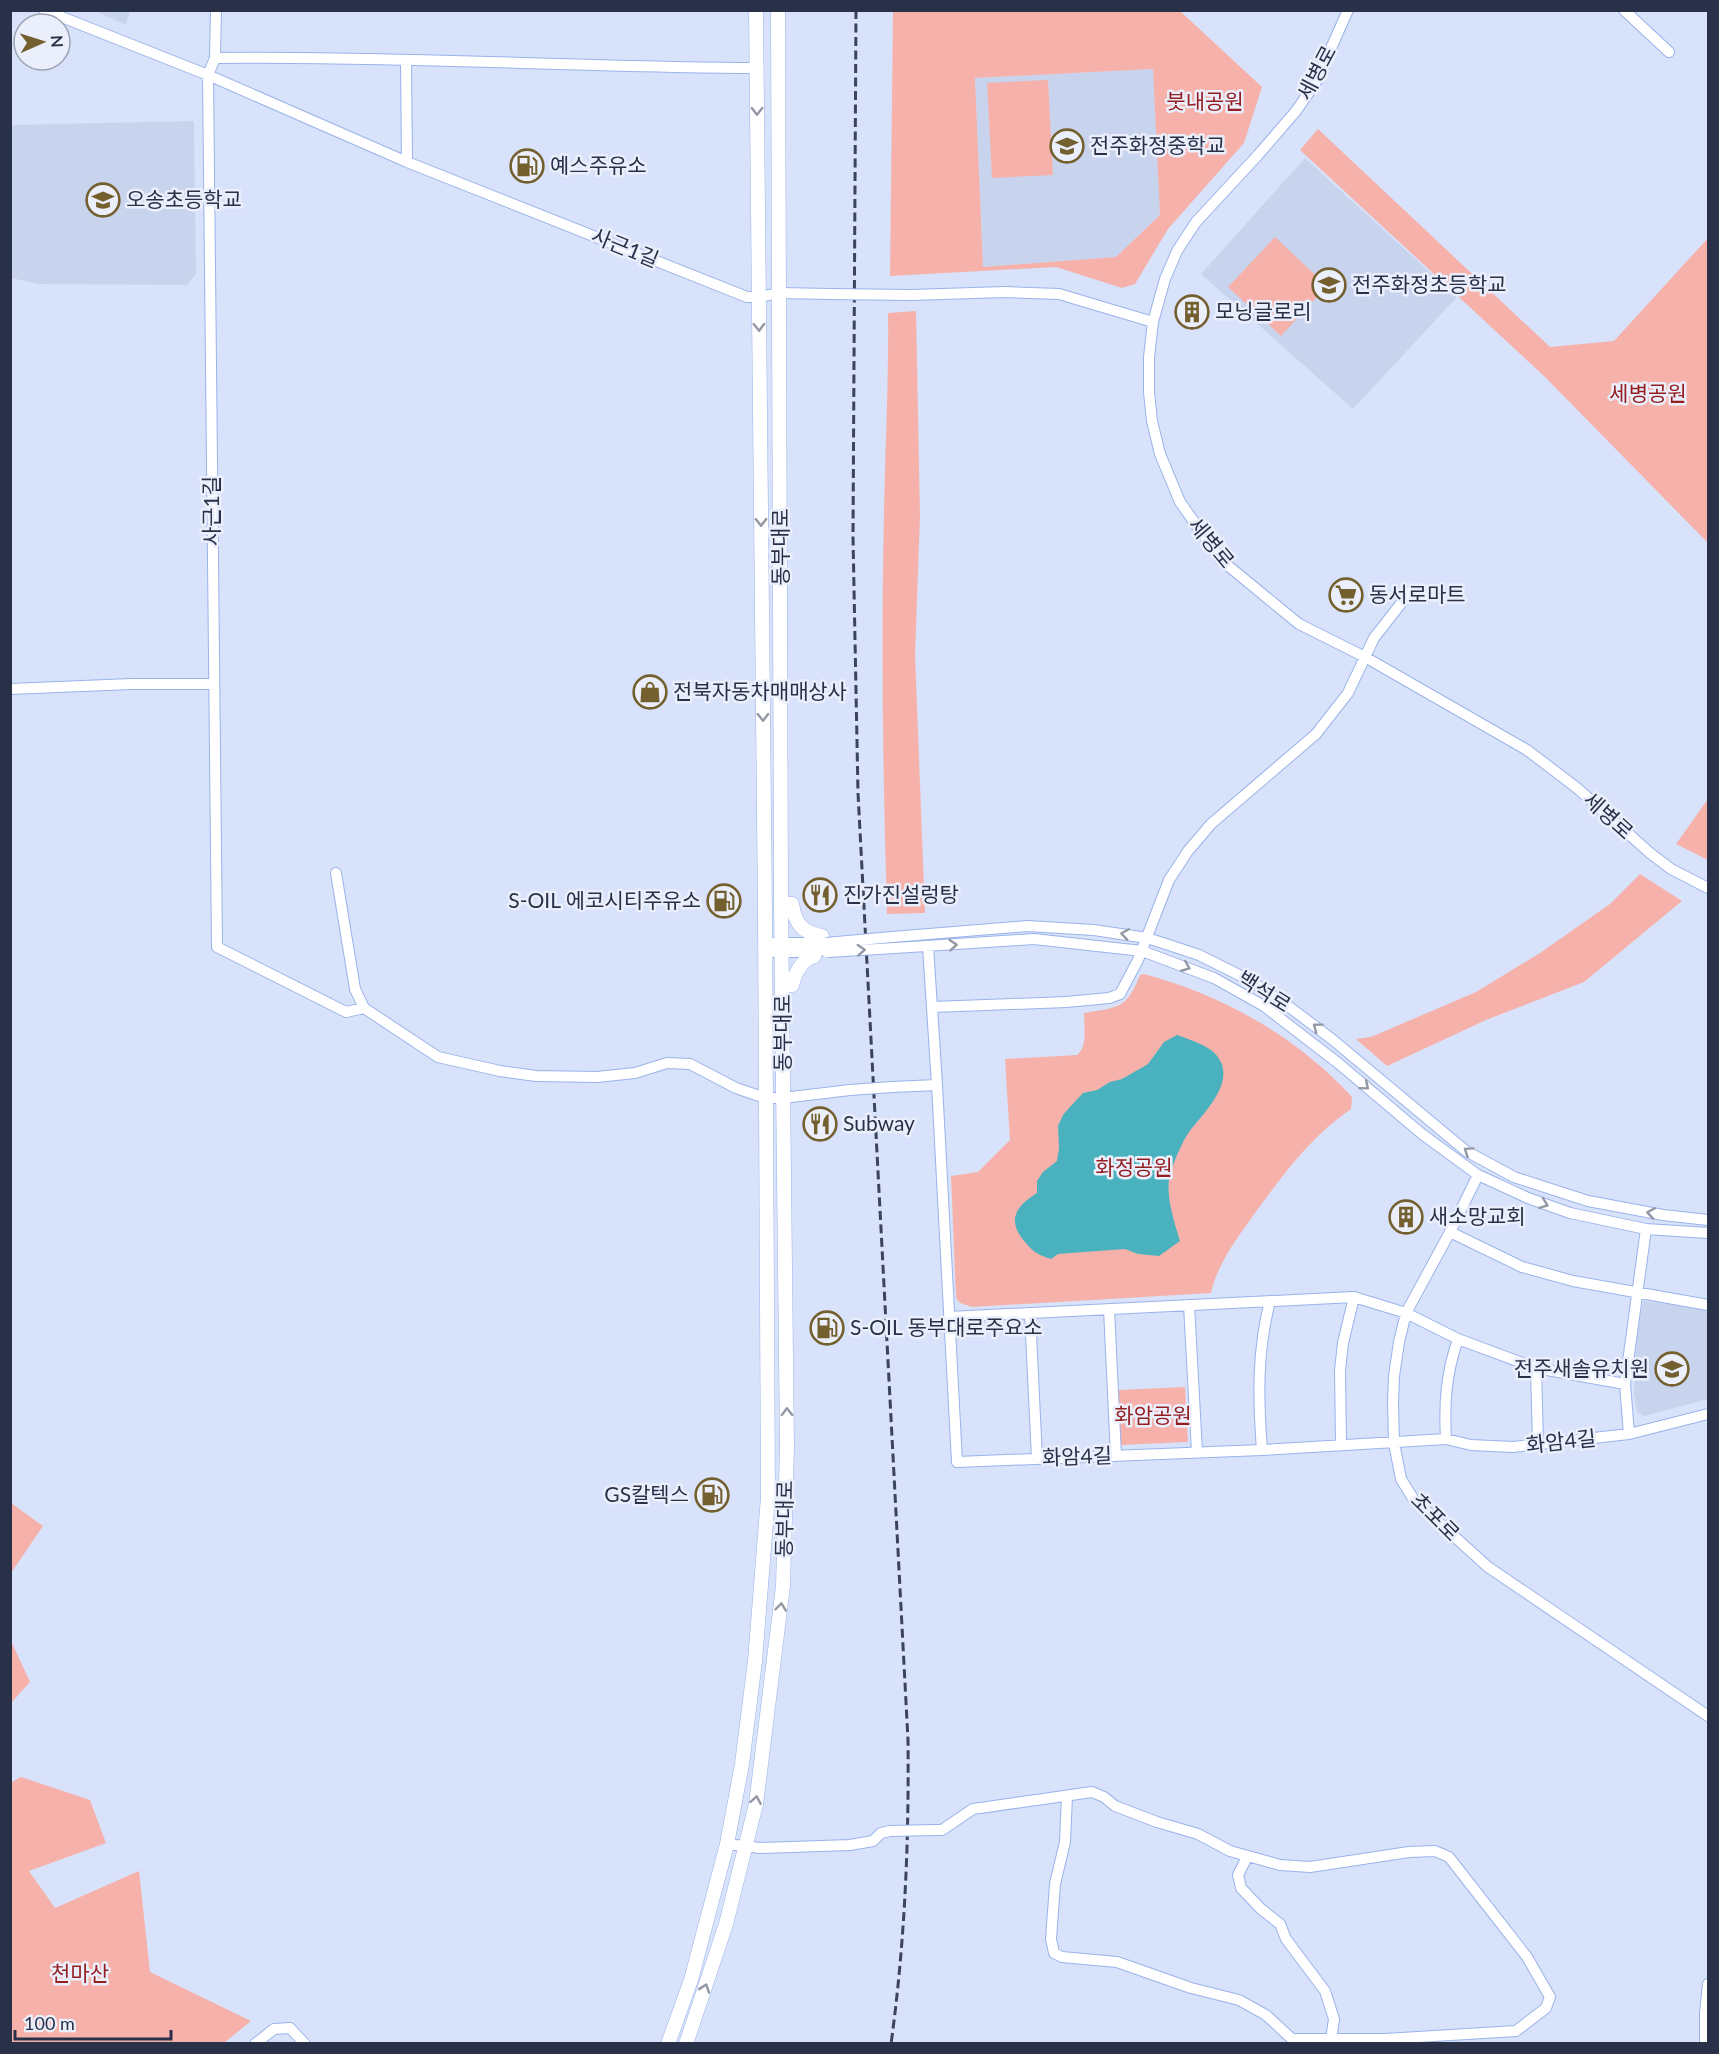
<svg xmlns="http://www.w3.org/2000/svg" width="1719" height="2054" viewBox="0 0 1719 2054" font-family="Lato,'Noto Sans KR',sans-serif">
  <rect width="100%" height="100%" fill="#d8e2fa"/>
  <path fill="#c8d4ee" d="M 95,11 L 130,11 L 126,25 Z
    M 1154,69 L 1160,215 L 1116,257 L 983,267 L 975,78 Z
    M 194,121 L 196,274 L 187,285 L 39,284 L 11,278 L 11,125 Z
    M 1305,158 L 1457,297 L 1353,409 L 1201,274 Z
    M 1643,1301 L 1708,1308 L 1708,1399 L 1644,1416 L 1637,1412 L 1634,1395 L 1636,1342 Z"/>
  <path fill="#f6b2aa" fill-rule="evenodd" d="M 893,11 L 1180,11 L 1262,87 L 1244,143 L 1168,229 L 1135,284 L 1122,288 L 1056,267 L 890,276 ZM 1153,69 L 1160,215 L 1116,257 L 983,267 L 975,78 Z
    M 1048,80 L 1053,175 L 992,178 L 987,83 Z
    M 1318,129 L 1550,347 L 1614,341 L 1708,238 L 1708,543 L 1543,375 L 1300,150 Z
    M 1275,237 L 1327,286 L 1281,336 L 1228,287 Z
    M 916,311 L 920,516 L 915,655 L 925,913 L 887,914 C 883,781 881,647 884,514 C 885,447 889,380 888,313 Z
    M 1708,799 L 1708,860 L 1676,844 Z
    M 1640,874 L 1682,901 L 1584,982 L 1486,1020 L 1387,1066 L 1356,1039 L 1371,1037 L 1476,992 L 1540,953 L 1610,904 Z
    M 1144,974 C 1223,995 1297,1037 1352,1097 L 1351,1109 C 1311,1136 1283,1175 1255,1213 C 1238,1237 1217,1264 1211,1293 L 972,1307 L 960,1303 L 956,1298 L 951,1176 L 978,1172 L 1010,1140 L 1005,1059 L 1077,1055 C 1088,1046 1084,1027 1084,1013 C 1118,1007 1126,1010 1140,975 Z
    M 1185,1387 L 1188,1442 L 1121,1445 L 1118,1390 Z
    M 11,1503 L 43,1526 L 11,1573 Z
    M 11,1641 L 30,1682 L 11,1703 L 10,1703 Z
    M 21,1777 L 90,1800 L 106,1843 L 29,1871 L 55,1908 L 139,1871 L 150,1972 L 251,2021 L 224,2043 L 11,2043 L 10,1783 Z"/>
  <path fill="#49b2be" d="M 1177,1035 C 1188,1039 1201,1043 1211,1050 C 1243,1076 1205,1111 1189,1132 C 1183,1140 1173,1164 1170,1174 C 1165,1195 1174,1221 1180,1241 L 1159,1256 L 1138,1254 L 1125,1249 L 1058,1254 L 1051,1259 C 1038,1255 1033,1252 1025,1242 C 1006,1220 1016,1206 1037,1193 L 1037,1181 L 1043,1172 L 1057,1161 L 1059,1148 L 1058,1126 L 1063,1115 L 1069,1108 L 1083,1093 L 1097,1090 L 1110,1082 L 1122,1079 L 1148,1064 L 1164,1042 Z"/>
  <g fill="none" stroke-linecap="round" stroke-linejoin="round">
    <g stroke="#9ab3ea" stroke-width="12">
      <path id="minor" d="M 44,10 L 208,75 L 407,162 L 747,297 L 759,297 L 780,293 L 830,294
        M 216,10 L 215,58 L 208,75 C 212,365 212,656 217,947 L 346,1012 L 364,1008
        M 1348,10 L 1316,82 L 1296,111 L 1258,155 L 1196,222 L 1177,251 L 1165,279 L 1153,322 L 1149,357 L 1149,392 L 1152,421 L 1160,454 L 1180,502 L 1221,560 L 1299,624 L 1365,657 L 1527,750 L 1577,788 L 1650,853 L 1671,869 L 1708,888
        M 1624,10 L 1669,52
        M 215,58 C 395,56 576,67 757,68
        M 406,60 L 407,162
        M 911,295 L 1005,292 L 1059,294 L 1153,322
        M 10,689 L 131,684 L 212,684
        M 336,873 L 355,989 L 364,1008 L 438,1057 L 500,1071 L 536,1076 L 597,1077 L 635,1073 L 667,1063 L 690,1064 L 736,1088 L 765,1098 L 783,1098 L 850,1090
        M 892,937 L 1027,926 L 1094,930 L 1147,938 L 1169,945 L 1199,955 L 1249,980 L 1292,1009 L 1333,1040 L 1466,1151 L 1514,1177 L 1588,1201 L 1663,1215 L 1708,1220
        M 765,943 L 826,943
        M 928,946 L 937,1085 L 957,1462 L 1262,1450 L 1446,1439 L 1471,1445 L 1513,1447 L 1629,1434 L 1708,1414
        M 895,948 L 1034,939 L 1142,951 L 1214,978 L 1264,1006 L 1338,1063 L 1422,1134 L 1478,1175 L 1528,1198 L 1570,1213 L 1646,1229 L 1708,1233
        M 765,952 L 819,952
        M 933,1007 L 1066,1002 L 1109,998 L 1120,994 L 1138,960 L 1169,880 L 1188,851 L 1211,824 L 1316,734 L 1348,693 L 1374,638 L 1410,592
        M 892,1087 L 937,1085
        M 1478,1175 L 1450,1232 L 1406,1313 L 1399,1342 L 1394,1376 L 1393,1402 L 1394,1443 L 1401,1479 L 1414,1500 L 1488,1567 L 1708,1716
        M 1450,1232 L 1522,1267 L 1573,1281 L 1708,1305
        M 1189,1305 L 1197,1452
        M 1109,1309 L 1116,1456
        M 1030,1313 L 1037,1459
        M 949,1317 L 1354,1297 L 1406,1313 L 1458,1339 L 1536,1368 L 1625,1384
        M 1536,1368 L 1538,1444
        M 1629,1434 L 1625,1384 L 1646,1229
        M 1446,1439 C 1444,1402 1446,1374 1458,1339
        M 1341,1444 L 1340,1370 L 1343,1343 L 1354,1297
        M 1262,1450 C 1258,1397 1257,1352 1270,1301
        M 935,1830 L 942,1830 L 973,1809 L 1092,1792 L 1104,1797 L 1115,1806 L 1157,1822 L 1198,1834 L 1230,1851 L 1280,1865 L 1310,1867 L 1409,1852 L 1435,1851 L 1449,1857 L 1527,1957 L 1550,1997 L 1546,2008 L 1516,2031 L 1385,2039 L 1292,2039 L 1266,2015 L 1239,2000 L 1191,1988 L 1117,1962 L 1062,1957 L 1054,1953 L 1051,1939 L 1055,1884 L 1065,1842 L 1067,1796
        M 727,1844 L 760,1848 L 850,1845 L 873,1841 L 881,1833 L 890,1831
        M 1247,1857 L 1238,1875 L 1241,1888 L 1261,1909 L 1280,1924 L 1286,1939 L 1325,1991 L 1334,2019 L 1331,2040
        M 290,2028 L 305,2044
        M 255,2044 L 274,2029 L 290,2028
        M 1705,2044 L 1705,2013 L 1708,1984"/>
    </g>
    <g stroke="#9ab3ea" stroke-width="15">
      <path id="major" d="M 781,903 L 792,904 C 795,923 802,933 822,936 L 821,943
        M 783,985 L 792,985 C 795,973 802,960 814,956 L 815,952
        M 668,2044 L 691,1980 L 727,1844 L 742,1764 L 755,1661 L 768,1497 L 765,914 L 756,10
        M 686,2044 L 726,1924 L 756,1804 L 783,1586 L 787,1447 L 781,903 L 778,10"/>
    </g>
    <use href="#minor" stroke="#fff" stroke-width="10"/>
    <use href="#major" stroke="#fff" stroke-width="14"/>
    <path stroke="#3a445b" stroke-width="3" stroke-dasharray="9 4.5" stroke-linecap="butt" d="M 856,10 L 853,537 L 858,793 L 908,1740 C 909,1842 905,1942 891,2044"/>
    <g stroke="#9ab3ea" stroke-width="12" stroke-linecap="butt">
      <path id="minor-bridge" d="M 830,294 L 911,295
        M 826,943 L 892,937
        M 827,952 L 895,948
        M 850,1090 L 892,1087
        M 890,1831 L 935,1830"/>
    </g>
    <use href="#minor-bridge" stroke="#fff" stroke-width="10"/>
  </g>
  <defs><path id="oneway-chevron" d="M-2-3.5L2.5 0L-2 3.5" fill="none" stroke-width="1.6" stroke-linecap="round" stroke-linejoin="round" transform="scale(1.5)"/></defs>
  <g stroke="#9498a4">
    <use href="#oneway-chevron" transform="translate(757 111) rotate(90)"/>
    <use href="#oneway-chevron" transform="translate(759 327) rotate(89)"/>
    <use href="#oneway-chevron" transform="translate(761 522) rotate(89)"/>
    <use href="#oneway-chevron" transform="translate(763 717) rotate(89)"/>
    <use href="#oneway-chevron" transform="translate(1125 934) rotate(-172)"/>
    <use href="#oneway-chevron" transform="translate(953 945) rotate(-4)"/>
    <use href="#oneway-chevron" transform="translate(861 950) rotate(-3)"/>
    <use href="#oneway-chevron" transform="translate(1186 967) rotate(22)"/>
    <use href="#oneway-chevron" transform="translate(1317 1027) rotate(-143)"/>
    <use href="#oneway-chevron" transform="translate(1365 1086) rotate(40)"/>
    <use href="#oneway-chevron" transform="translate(1468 1151) rotate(-146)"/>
    <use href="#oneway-chevron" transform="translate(1544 1204) rotate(20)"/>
    <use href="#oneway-chevron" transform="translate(1651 1213) rotate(-171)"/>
    <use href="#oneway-chevron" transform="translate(787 1412) rotate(-91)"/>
    <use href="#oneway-chevron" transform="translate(781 1607) rotate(-83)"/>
    <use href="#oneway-chevron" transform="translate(756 1800) rotate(-80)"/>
    <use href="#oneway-chevron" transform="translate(705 1988) rotate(-71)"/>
  </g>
  <defs>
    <g id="school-ring" transform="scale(1.725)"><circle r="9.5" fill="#eaeffb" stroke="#745f2e" stroke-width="1.5"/><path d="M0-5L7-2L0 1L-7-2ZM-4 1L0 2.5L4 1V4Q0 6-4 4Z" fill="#745f2e"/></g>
    <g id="fuel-ring" transform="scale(1.725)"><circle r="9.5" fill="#eaeffb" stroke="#745f2e" stroke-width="1.5"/><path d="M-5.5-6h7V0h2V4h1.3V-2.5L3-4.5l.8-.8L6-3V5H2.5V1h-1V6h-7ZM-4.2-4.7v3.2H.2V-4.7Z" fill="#745f2e"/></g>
    <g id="building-ring" transform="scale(1.725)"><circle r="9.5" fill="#eaeffb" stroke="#745f2e" stroke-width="1.5"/><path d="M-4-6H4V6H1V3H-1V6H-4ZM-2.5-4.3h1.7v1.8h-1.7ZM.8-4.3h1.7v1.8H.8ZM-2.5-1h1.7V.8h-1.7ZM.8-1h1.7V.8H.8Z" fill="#745f2e"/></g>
    <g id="supermarket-ring" transform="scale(1.725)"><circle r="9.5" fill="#eaeffb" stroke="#745f2e" stroke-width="1.5"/><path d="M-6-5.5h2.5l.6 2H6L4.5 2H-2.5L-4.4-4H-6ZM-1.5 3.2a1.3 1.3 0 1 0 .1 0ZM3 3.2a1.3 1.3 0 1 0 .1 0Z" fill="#745f2e"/></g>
    <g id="shop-ring" transform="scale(1.725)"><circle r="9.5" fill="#eaeffb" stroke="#745f2e" stroke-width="1.5"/><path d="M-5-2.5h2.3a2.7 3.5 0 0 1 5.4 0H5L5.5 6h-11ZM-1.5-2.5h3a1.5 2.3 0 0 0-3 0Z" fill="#745f2e"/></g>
    <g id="restaurant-ring" transform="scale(1.725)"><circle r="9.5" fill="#eaeffb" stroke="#745f2e" stroke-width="1.5"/><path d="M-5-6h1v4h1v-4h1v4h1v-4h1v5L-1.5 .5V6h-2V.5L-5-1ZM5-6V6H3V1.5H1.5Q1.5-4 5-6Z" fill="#745f2e"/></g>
  </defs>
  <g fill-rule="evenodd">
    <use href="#school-ring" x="1067" y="146"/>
    <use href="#fuel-ring" x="527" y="166"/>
    <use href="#school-ring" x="103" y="200"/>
    <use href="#school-ring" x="1329" y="285"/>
    <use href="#building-ring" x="1192" y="312"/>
    <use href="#supermarket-ring" x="1346" y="595"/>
    <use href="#shop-ring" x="650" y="692"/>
    <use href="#restaurant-ring" x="820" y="895"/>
    <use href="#fuel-ring" x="724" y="901"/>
    <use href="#restaurant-ring" x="820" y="1124"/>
    <use href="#building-ring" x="1406" y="1217"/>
    <use href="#fuel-ring" x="827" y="1328"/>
    <use href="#school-ring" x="1672" y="1369"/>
    <use href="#fuel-ring" x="712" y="1495"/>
  </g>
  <g text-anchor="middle" stroke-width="5" stroke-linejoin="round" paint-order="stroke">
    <g font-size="21" fill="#283148" stroke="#eaeffb">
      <text transform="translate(1317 73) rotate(-62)" y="7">세병로</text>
      <text transform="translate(625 248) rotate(22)" y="7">사근1길</text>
      <text transform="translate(212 511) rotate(-90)" y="7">사근1길</text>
      <text transform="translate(1211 543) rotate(50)" y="7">세병로</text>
      <text transform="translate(781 547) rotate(-90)" y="7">동부대로</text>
      <text transform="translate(1608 816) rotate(42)" y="7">세병로</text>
      <text transform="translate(1264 992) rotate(32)" y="7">백석로</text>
      <text transform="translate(783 1033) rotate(-90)" y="7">동부대로</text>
      <text transform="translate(1561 1442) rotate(-6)" y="7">화암4길</text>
      <text transform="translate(1077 1457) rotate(-2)" y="7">화암4길</text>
      <text transform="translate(1435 1517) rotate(45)" y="7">초포로</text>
      <text transform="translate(785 1519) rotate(-89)" y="7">동부대로</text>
    </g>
    <g font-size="21" fill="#931d1f" stroke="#eaeffb">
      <text x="1205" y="109">붓내공원</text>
      <text x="1648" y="401">세병공원</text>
      <text x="1134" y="1175">화정공원</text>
      <text x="1153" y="1423">화암공원</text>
      <text x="80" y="1981">천마산</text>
    </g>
    <g font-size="21" fill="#283148" stroke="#eaeffb" text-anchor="start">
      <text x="1090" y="153">전주화정중학교</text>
      <text x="550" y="173">예스주유소</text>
      <text x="126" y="207">오송초등학교</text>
      <text x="1352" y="292">전주화정초등학교</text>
      <text x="1215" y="319">모닝글로리</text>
      <text x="1369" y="602">동서로마트</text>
      <text x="673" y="699">전북자동차매매상사</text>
      <text x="843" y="902">진가진설렁탕</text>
      <text x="701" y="908" text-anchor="end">S-OIL 에코시티주유소</text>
      <text x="843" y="1131">Subway</text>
      <text x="1429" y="1224">새소망교회</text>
      <text x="850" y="1335">S-OIL 동부대로주요소</text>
      <text x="1649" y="1376" text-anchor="end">전주새솔유치원</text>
      <text x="689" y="1502" text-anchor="end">GS칼텍스</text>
    </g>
  </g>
  <rect width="1719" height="2054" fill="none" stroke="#283148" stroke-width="24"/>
  <g transform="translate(42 42) rotate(87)"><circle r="28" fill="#eaeffb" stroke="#9ca3b3" stroke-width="1.5"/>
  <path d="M0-4.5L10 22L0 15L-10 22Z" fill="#745f2e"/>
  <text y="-9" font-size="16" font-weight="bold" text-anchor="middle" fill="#283148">N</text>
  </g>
  <path d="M15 2030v9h156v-9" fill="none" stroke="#283148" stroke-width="3"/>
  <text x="24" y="2030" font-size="18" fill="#283148" stroke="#eaeffb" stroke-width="4.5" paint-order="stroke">100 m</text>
</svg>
